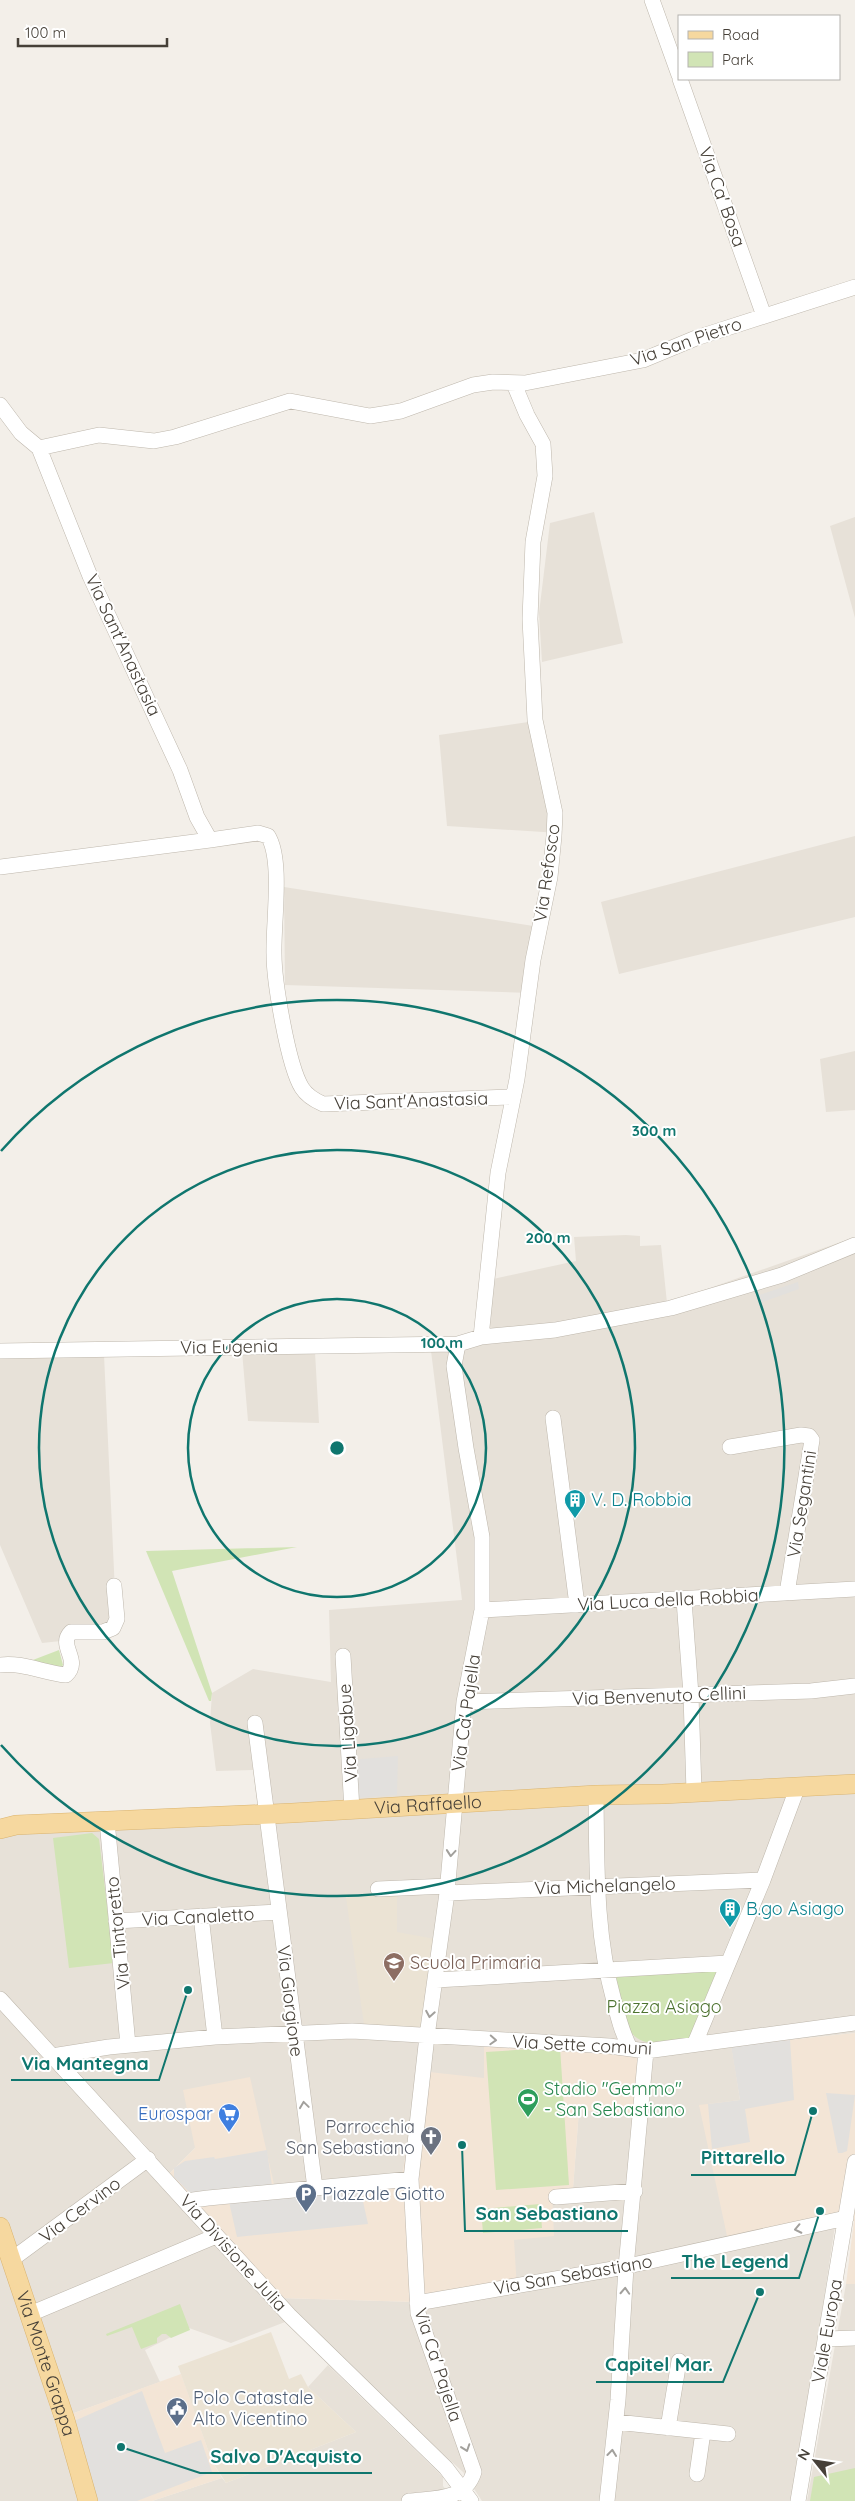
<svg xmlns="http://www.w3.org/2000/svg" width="855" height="2501" viewBox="0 0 855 2501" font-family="Quicksand,sans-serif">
  <rect width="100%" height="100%" fill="#f3efe9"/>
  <path fill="#e7e1d8" d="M 594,512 L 623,643 L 542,662 L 539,613 L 550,523 Z
    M 855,517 L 855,618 L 830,526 Z
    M 535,721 L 559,833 L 447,826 L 439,735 Z
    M 855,836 L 855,917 L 619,974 L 601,902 Z
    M 284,887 L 546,928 L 532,993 L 285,985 Z
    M 855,1051 L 855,1110 L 826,1112 L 820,1059 Z
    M 626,1235 L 640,1236 L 640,1246 L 661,1245 L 667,1303 L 855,1237 L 855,2033 L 732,2046 L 740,2100 L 699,2106 L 835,2226 L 793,2501 L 482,2501 L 463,2472 L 388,2404 L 280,2298 L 416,2302 L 514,2240 L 552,2192 L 573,2188 L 579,2110 L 484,2040 L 484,2078 L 402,2175 L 275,2189 L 195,2148 L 167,2176 L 145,2145 L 0,1993 L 0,1832 L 266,1814 L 257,1802 L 253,1770 L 216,1771 L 210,1723 L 212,1693 L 253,1669 L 331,1682 L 329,1610 L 462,1600 L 430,1343 L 490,1330 L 493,1279 L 576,1261 L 574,1237 Z
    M 242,1351 L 315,1352 L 319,1423 L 248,1421 Z
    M 104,1355 L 117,1635 L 42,1643 L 0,1545 L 0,1357 Z
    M 0,2010 L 285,2322 L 231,2343 L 189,2328 L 145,2350 L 160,2382 L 63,2417 L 11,2260 L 0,2217 Z
    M 0,2251 L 27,2335 L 80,2501 L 0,2501 Z
    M 846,2284 L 855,2284 L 855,2501 L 807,2501 Z
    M 328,2365 L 443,2477 L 443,2486 L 454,2501 L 152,2501 L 222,2478 L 226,2483 L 356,2432 L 308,2387 Z"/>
  <path fill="#f3e5d6" d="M 855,2033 L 855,2284 L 846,2284 L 854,2221 L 730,2250 L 699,2105 L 740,2100 L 731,2046 Z
    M 484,2039 L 630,2048 L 644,2058 L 635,2114 L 579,2110 L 573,2189 L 552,2192 L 554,2236 L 514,2240 L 517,2290 L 416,2302 L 280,2298 L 209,2216 L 167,2176 L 195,2148 L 183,2090 L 250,2077 L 275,2189 L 402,2175 L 420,2071 L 484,2078 Z
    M 181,2374 L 212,2461 L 222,2478 L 152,2501 L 95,2501 L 63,2417 Z"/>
  <path fill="#ebe3d4" d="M 345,1890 L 348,1896 L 397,1895 L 397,1932 L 435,1939 L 424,2029 L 364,2025 Z
    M 271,2332 L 289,2379 L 301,2374 L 308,2387 L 356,2432 L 226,2483 L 212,2461 L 178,2366 Z"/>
  <path fill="#d1e4b5" d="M 297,1547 L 172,1571 L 212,1693 L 211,1701 L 209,1701 L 146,1551 Z
    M 59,1650 L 63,1665 L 59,1671 L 25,1663 Z
    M 92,1833 L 99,1839 L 114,1963 L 69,1968 L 53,1838 Z
    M 721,1969 L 691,2038 C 679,2040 665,2044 653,2043 C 620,2042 620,1999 616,1975 Z
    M 560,2047 L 569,2185 L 496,2190 L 486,2052 Z
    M 540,2204 L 542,2228 L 483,2233 L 481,2209 Z
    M 180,2304 L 190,2330 L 171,2338 L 166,2334 L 162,2334 L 157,2338 L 157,2343 L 141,2349 L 132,2327 L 107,2336 L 106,2334 Z
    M 855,2468 L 855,2501 L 810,2501 L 814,2477 Z"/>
  <path fill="#e2e0dd" d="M 798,1282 L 799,1289 L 760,1303 L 759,1295 Z
    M 398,1756 L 397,1795 L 352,1798 L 350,1760 Z
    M 790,2040 L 794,2100 L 745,2109 L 750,2142 L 712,2149 L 708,2104 L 740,2100 L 731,2046 Z
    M 826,2093 L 855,2095 L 847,2151 L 842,2153 L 838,2153 Z
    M 267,2150 L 272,2186 L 191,2194 L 174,2177 L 174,2168 L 185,2161 L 214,2157 L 215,2159 Z
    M 360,2188 L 368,2224 L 237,2237 L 229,2202 Z
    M 142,2391 L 165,2453 L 201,2440 L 212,2472 L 137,2501 L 98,2501 L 72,2422 Z"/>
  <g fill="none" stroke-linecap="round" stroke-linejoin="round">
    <g stroke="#beb7ac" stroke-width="16">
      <path id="minor" d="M 652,0 L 679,75
        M 680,79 L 764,316
        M 0,405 L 21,433 L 39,448 L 99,435 L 154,441 L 175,437 L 290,401 L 370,416 L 401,411 L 473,385 L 493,382 L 525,383 L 643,360 L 696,338 L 855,287
        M 39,448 L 90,576 L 180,770 L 197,817 L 210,840 L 258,833 L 268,836 C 283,860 273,924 274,954 C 274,981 288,1066 302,1088 C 307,1096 314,1100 323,1104 L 513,1097
        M 0,867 L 210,840
        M 481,1337 L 498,1173 L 517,1079 L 533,960 L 550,877 L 554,836 L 555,813 L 535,720 L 530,619 L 533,542 L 545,476 L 543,444 L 527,415 L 514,384
        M 0,1351 L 458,1344 L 481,1337 L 555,1330 L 671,1308 L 782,1275 L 855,1245
        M 553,1418 L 577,1605
        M 730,1447 L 801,1435 L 809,1436 L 812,1440 L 787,1593
        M 684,1600 L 691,1695 L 694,1792
        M 482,1610 L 855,1589
        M 343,1656 L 352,1810
        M 0,1665 C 23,1662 44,1673 66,1675 C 82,1660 57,1646 71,1632 L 103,1632 L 113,1628 L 117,1619 L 114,1586
        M 464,1702 L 811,1691 L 855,1686
        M 255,1723 L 315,2188
        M 596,1795 C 597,1865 595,1933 614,2001 C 618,2017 622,2033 630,2048
        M 107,1821 L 128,2045
        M 378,1889 L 448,1886
        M 447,1893 L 763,1880
        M 201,1916 L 215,2037
        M 116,1921 L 279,1912
        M 436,1980 L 728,1963
        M 0,1999 L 289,2315 L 446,2468 L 471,2501
        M 695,2043 L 763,1880 L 795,1794 L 794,1787
        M 52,2056 L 109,2047 L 215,2037 L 352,2031 L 609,2046 L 646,2051 L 855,2023
        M 556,2197 L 635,2191
        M 188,2205 L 193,2200 L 208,2198 L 411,2179
        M 11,2260 L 148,2159
        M 417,2303 L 619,2268 L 846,2218
        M 30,2314 L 216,2236
        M 826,2339 L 855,2338
        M 616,2422 L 728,2434
        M 668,2428 L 679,2361
        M 697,2474 L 703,2432
        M 409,2501 C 434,2498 465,2501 474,2472 L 418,2313 L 411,2179 L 427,2036 L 447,1893 L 464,1702 L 482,1610 L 482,1537 L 466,1448 L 454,1366 L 458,1344
        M 607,2501 L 618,2400 L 626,2267 L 646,2051
        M 798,2501 L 855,2162"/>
    </g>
    <g stroke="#dab470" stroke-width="20">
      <g id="major">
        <path id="s1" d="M 0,1829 L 16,1825 L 292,1813 L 596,1795 L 663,1794 L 855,1784"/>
        <path id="s2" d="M 0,2227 L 65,2420 L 88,2501"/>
      </g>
    </g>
    <use href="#minor" stroke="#fff" stroke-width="15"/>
    <use href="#major" stroke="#f6d89f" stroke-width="19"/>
  </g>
  <defs><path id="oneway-chevron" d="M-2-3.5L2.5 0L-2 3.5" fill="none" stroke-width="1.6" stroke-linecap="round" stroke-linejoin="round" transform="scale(1.25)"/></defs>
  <g stroke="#a2a09c">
    <use href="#oneway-chevron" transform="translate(451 1853) rotate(95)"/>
    <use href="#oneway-chevron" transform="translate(430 2014) rotate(100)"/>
    <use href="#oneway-chevron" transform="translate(493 2040) rotate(3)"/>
    <use href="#oneway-chevron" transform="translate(304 2105) rotate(-98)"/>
    <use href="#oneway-chevron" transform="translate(798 2229) rotate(168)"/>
    <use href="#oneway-chevron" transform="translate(625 2291) rotate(-87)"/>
    <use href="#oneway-chevron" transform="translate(466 2448) rotate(71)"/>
    <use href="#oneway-chevron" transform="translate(612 2453) rotate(-84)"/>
  </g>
  <g fill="none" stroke="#0f766e" stroke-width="2.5">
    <circle cx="337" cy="1448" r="149"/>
    <circle cx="337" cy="1448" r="298"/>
    <path d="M1 1151A448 448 0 1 1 1 1745"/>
  </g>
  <defs>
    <g id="building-pin" transform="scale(1.125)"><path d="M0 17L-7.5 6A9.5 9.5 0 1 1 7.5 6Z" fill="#0f9aa8" stroke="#fff"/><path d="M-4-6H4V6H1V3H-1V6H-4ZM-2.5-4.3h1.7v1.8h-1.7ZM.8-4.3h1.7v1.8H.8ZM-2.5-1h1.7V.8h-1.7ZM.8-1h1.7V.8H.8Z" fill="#fff"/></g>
    <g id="school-pin" transform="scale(1.125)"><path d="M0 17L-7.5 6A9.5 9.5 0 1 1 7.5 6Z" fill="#8d6e63" stroke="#fff"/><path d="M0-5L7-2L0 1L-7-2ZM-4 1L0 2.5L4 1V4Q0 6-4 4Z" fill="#fff"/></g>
    <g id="stadium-pin" transform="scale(1.125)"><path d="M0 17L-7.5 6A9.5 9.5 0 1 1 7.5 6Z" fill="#2e9e5b" stroke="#fff"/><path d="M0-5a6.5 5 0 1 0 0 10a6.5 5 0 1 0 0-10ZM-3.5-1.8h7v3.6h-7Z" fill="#fff"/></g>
    <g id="supermarket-pin" transform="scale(1.125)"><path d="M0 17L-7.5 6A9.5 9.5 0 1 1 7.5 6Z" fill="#3f7fe0" stroke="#fff"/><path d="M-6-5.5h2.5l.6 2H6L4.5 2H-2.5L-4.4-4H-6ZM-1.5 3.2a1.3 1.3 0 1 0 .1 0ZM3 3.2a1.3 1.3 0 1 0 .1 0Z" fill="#fff"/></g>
    <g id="church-pin" transform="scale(1.125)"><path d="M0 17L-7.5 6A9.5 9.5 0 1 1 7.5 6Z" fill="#6b7280" stroke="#fff"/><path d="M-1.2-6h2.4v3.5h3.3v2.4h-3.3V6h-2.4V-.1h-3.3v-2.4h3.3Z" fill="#fff"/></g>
    <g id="parking-pin" transform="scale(1.125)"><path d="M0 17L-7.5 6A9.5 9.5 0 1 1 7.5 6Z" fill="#5c6f8a" stroke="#fff"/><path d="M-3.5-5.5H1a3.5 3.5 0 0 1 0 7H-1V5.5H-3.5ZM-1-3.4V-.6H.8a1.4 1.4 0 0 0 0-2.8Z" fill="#fff"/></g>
    <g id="civic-pin" transform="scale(1.125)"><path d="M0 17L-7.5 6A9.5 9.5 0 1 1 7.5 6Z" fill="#5c6f8a" stroke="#fff"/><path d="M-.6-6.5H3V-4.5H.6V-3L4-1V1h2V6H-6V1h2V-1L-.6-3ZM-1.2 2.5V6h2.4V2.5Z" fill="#fff"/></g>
  </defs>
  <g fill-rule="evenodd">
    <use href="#building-pin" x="575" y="1500"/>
    <use href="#building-pin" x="730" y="1909"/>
    <use href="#school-pin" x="394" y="1963"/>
    <use href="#stadium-pin" x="528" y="2099"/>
    <use href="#supermarket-pin" x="229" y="2114"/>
    <use href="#church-pin" x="431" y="2137"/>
    <use href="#parking-pin" x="306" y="2194"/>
    <use href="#civic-pin" x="177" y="2408"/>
  </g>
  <g text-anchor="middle" stroke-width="4" stroke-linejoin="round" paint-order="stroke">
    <g font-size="18" fill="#464038" stroke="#fff">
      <text transform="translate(722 197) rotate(70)" y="6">Via Ca' Bosa</text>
      <text transform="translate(686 342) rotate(-19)" y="6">Via San Pietro</text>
      <text transform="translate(123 645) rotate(65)" y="6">Via Sant'Anastasia</text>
      <text transform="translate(547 873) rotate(-82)" y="6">Via Refosco</text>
      <text transform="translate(411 1101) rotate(-2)" y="6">Via Sant'Anastasia</text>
      <text transform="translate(229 1347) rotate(-1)" y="6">Via Eugenia</text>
      <text transform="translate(802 1504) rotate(-81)" y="6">Via Segantini</text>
      <text transform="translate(668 1600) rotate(-3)" y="6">Via Luca della Robbia</text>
      <text transform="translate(659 1696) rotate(-2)" y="6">Via Benvenuto Cellini</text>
      <text transform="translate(466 1713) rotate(-82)" y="6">Via Ca' Pajella</text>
      <text transform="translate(348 1733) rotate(-94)" y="6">Via Ligabue</text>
      <text dy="6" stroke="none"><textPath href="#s1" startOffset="429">Via Raffaello</textPath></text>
      <text transform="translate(605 1886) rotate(-2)" y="6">Via Michelangelo</text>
      <text transform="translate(198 1917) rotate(-3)" y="6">Via Canaletto</text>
      <text transform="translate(118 1933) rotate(-96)" y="6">Via Tintoretto</text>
      <text transform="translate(290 2001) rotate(83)" y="6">Via Giorgione</text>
      <text transform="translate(582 2045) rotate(3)" y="6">Via Sette comuni</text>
      <text transform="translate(80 2210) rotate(-37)" y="6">Via Cervino</text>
      <text transform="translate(233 2253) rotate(48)" y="6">Via Divisione Julia</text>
      <text transform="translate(573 2275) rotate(-10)" y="6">Via San Sebastiano</text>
      <text transform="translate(827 2331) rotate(-80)" y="6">Viale Europa</text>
      <text dy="6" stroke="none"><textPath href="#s2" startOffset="144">Via Monte Grappa</textPath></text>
      <text transform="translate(438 2365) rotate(72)" y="6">Via Ca' Pajella</text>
    </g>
    <g font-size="18" fill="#0d838f" stroke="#fff" text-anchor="start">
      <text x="591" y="1506">V. D. Robbia</text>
      <text x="746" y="1915">B.go Asiago</text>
    </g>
    <g font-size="18" fill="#785e54" stroke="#fff" text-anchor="start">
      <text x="410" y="1969">Scuola Primaria</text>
    </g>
    <g font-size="18" fill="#4d7330" stroke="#fff">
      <text x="664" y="2013">Piazza Asiago</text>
    </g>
    <g font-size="18" fill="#27864d" stroke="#fff" text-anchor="start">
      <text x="544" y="2095">Stadio "Gemmo"<tspan x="544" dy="21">- San Sebastiano</tspan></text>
    </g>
    <g font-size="18" fill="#366cbe" stroke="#fff" text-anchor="end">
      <text x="213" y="2120">Eurospar</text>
    </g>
    <g font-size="18" fill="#5b616d" stroke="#fff" text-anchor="end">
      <text x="415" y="2133">Parrocchia<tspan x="415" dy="21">San Sebastiano</tspan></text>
    </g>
    <g font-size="18" fill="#4e5e75" stroke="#fff" text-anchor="start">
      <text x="322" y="2200">Piazzale Giotto</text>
      <text x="193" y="2404">Polo Catastale<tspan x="193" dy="21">Alto Vicentino</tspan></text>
    </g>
  </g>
  <circle cx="337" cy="1448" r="8" fill="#0f766e" stroke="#fff" stroke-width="2.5"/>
  <g font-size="15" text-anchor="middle" font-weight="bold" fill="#0f766e" stroke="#fff" stroke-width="4" stroke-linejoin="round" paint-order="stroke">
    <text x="654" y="1136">300 m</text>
    <text x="548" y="1243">200 m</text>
    <text x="442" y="1348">100 m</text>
  </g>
  <path fill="none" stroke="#0f766e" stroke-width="2" d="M188 1990L159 2080H11M813 2111L795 2175H691M462 2145L465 2231H628M820 2211L799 2278H671M760 2292L723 2382H596M121 2447L200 2473H372"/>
  <g fill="#0f766e" stroke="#fff" stroke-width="2">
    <circle cx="188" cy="1990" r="5"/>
    <circle cx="813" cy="2111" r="5"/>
    <circle cx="462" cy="2145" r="5"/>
    <circle cx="820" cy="2211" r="5"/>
    <circle cx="760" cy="2292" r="5"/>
    <circle cx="121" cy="2447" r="5"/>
  </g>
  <g font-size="19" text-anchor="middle" font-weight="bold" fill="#0f766e" stroke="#fff" stroke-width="4" stroke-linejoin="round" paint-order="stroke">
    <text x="85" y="2070">Via Mantegna</text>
    <text x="743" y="2164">Pittarello</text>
    <text x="547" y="2220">San Sebastiano</text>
    <text x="735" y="2268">The Legend</text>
    <text x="659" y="2371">Capitel Mar.</text>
    <text x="286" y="2463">Salvo D'Acquisto</text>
  </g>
  <rect x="678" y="15" width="162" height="65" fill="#ffffff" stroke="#b5b3af"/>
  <rect x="688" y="31" width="25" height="8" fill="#f6d89f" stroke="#b5b3af"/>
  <text x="722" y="40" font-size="15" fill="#464038">Road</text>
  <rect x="688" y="52" width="25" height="15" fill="#d1e4b5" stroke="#b5b3af"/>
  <text x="722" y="65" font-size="15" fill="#464038">Park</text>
  <g transform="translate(815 2461) rotate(300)" stroke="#ffffff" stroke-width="4" paint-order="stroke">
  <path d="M0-4L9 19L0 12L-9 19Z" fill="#464038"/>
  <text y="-8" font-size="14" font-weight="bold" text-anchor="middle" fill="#464038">N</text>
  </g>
  <path d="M18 38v8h149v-8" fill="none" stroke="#464038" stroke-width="2.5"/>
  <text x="25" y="38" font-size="15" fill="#464038" stroke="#ffffff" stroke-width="4" paint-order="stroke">100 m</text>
</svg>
